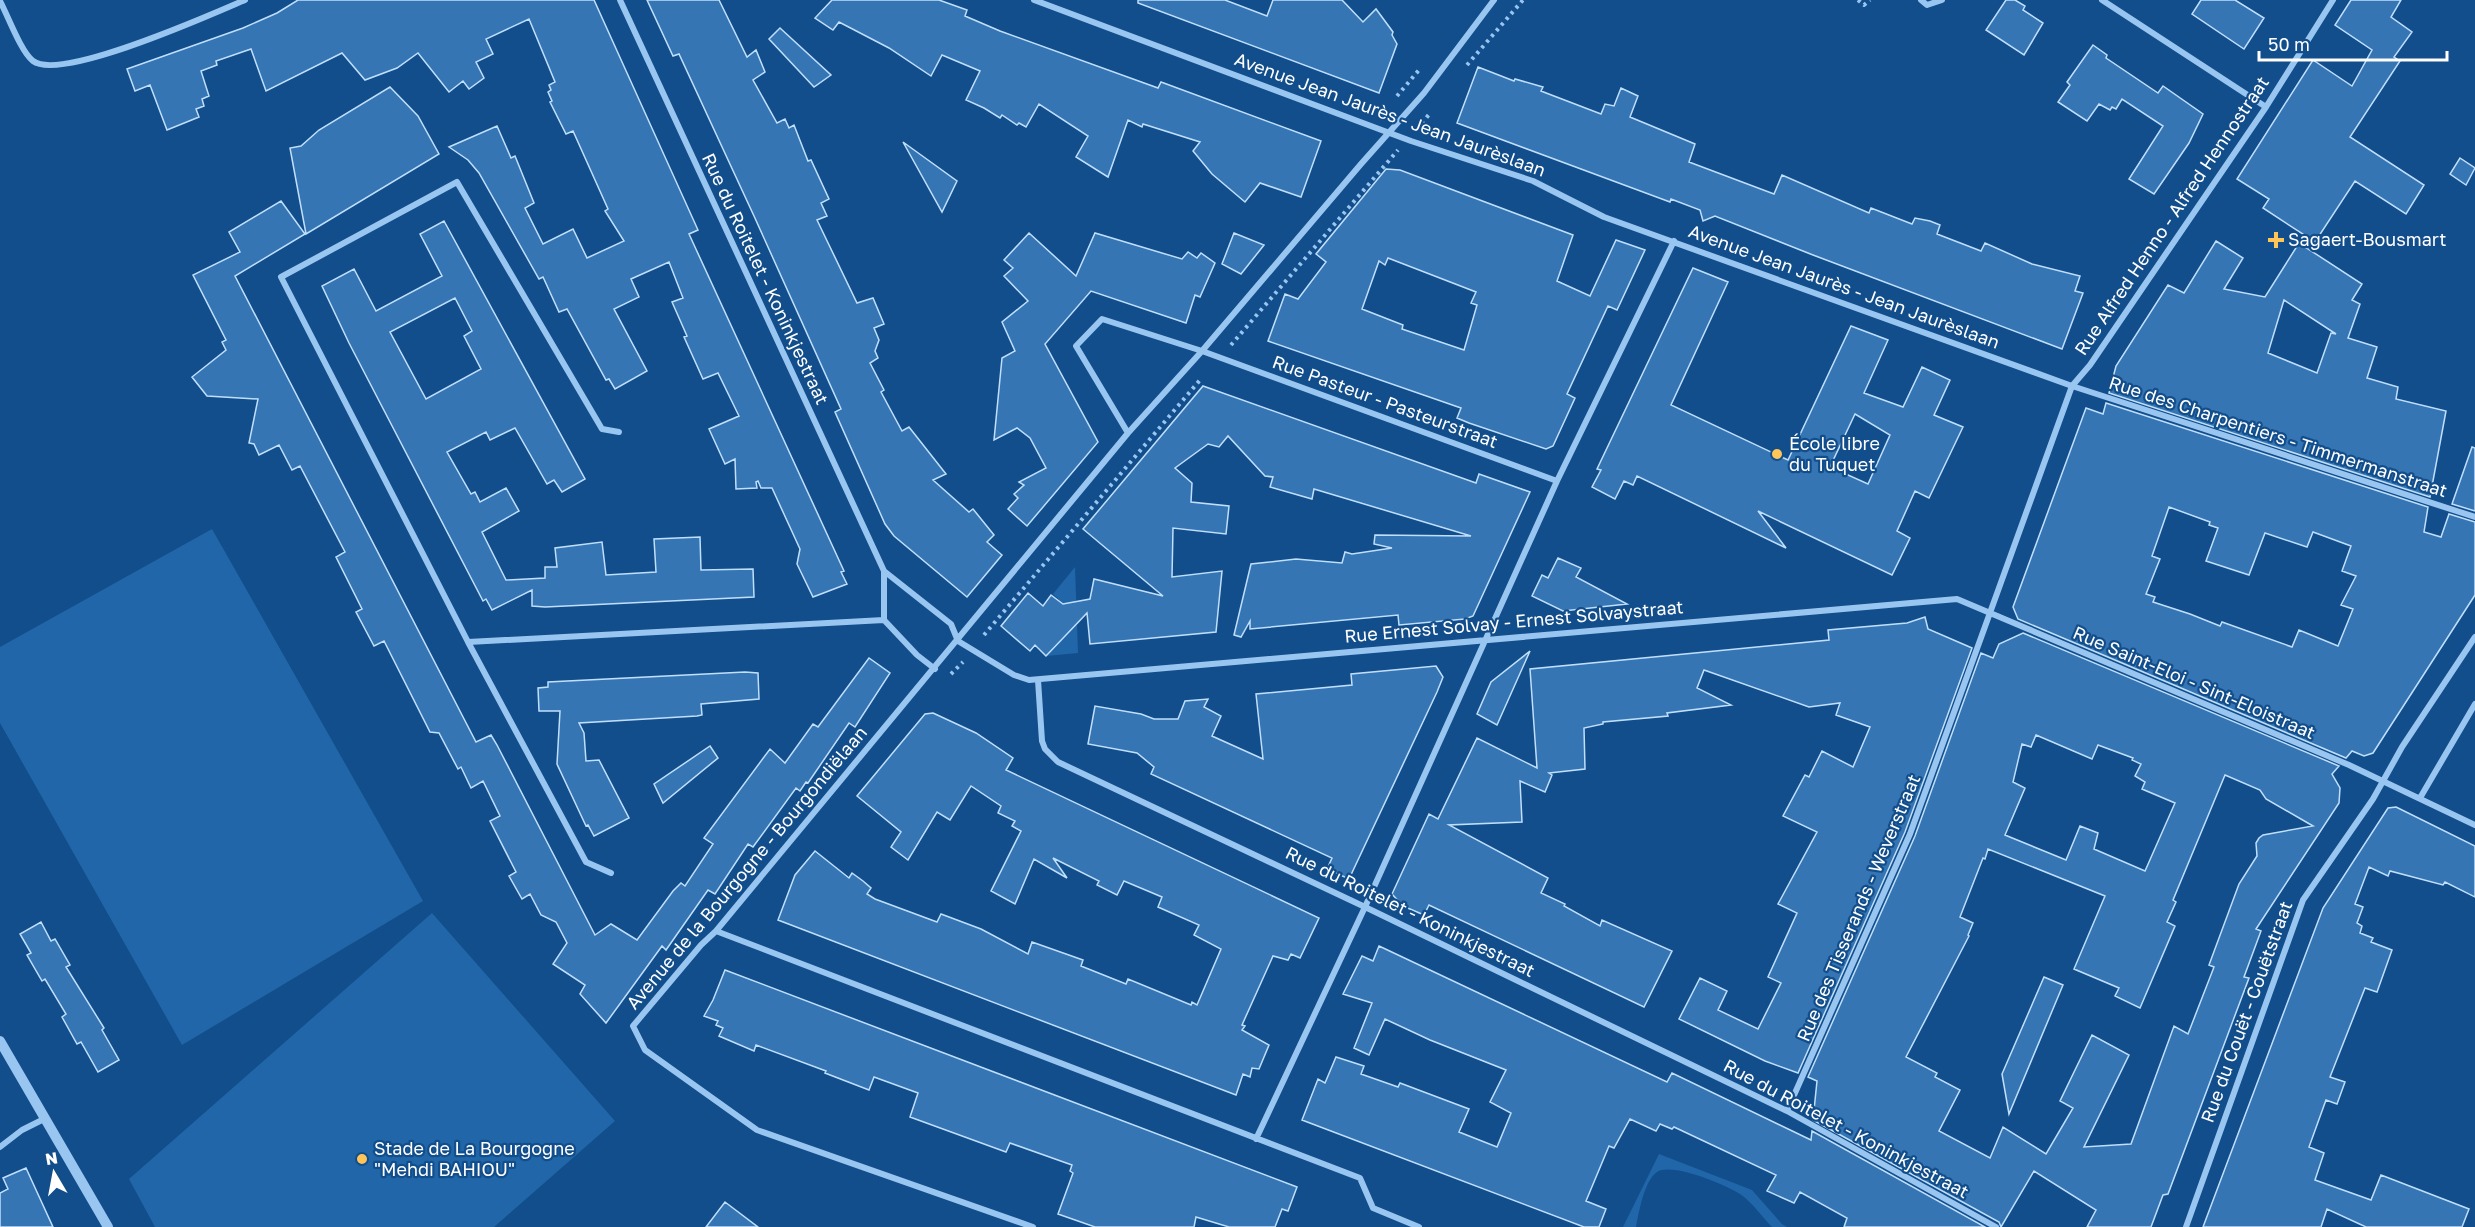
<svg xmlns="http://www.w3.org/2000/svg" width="2475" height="1227" viewBox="0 0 2475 1227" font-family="'Golos Text',sans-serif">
  <rect width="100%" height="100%" fill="#124e8b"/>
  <path fill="#2066a9" d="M 212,529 L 423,901 L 182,1045 L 0,723 L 0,647 Z
    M 1075,567 L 1078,653 L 1046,656 L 1068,608 L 1053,594 Z
    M 432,913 L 615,1121 L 494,1227 L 155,1227 L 129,1179 Z
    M 1659,1154 L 1752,1190 L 1782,1224 L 1787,1227 L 1772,1227 C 1762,1217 1752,1202 1740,1194 C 1726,1185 1672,1162 1657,1172 C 1644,1181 1639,1212 1636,1227 L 1623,1227 Z"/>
  <path fill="#3575b3" stroke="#c0dffc" stroke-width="1.5" fill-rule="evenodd" d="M 298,0 L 594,0 L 698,230 L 689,234 L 844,571 L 841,572 L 847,584 L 813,597 L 797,564 L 800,549 L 772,488 L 761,488 L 758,481 L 756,482 L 757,488 L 736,489 L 735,459 L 725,464 L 709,429 L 739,416 L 718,373 L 703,379 L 684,337 L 687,336 L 672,302 L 683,298 L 669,262 L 631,279 L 639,297 L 614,309 L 647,371 L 615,389 L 609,379 L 606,380 L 567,309 L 559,312 L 543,277 L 539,279 L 479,173 L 468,160 L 449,147 L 497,126 L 511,158 L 515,156 L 534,203 L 525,208 L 543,244 L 573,229 L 587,258 L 624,241 L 605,211 L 608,209 L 573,131 L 566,134 L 550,102 L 552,101 L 548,92 L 551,90 L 549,85 L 555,82 L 529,19 L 486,39 L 493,54 L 476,62 L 484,78 L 469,89 L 463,81 L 449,92 L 418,53 L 397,68 L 365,80 L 342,53 L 266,91 L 251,49 L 216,61 L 217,65 L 201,71 L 209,96 L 202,99 L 204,106 L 196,109 L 199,117 L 167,130 L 150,85 L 135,91 L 127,69 L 243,28 L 277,13 Z
    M 647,0 L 719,0 L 747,57 L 756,50 L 765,72 L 753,80 L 777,123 L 785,119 L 789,128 L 794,125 L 808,161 L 811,160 L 829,199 L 821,203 L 827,216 L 817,220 L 857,303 L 873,298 L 884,324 L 874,328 L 879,340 L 875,351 L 878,358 L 870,363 L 884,390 L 881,392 L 902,431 L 909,427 L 946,474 L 933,480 L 969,512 L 973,509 L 994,535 L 987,542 L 1002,555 L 967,597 L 894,536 L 885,524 L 835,412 L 841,409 L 754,216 L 679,54 L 673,56 Z
    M 832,0 L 939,0 L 967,10 L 965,16 L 1000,31 L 1158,88 L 1161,82 L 1321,141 L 1301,197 L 1260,183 L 1245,202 L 1212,174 L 1193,151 L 1200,142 L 1143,124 L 1142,127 L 1128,120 L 1108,177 L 1076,157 L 1088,136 L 1039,104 L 1026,127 L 1019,123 L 1017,125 L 1002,115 L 1000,118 L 984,108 L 966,100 L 980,71 L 942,55 L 931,76 L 889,48 L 839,22 L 833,30 L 815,18 Z
    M 1138,0 L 1225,0 L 1267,16 L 1273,0 L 1342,0 L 1363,22 L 1376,9 L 1393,32 L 1392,35 L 1397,44 L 1379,93 L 1138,3 Z
    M 2006,0 L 2015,0 L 2025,6 L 2023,10 L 2043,23 L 2024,55 L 1986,30 Z
    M 2201,0 L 2235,0 L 2264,18 L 2244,49 L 2192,14 Z
    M 2351,0 L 2401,0 L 2391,17 L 2412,32 L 2394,57 L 2400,61 L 2350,137 L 2424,185 L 2406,214 L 2355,181 L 2315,242 L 2263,208 L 2269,199 L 2237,179 L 2313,60 L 2352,86 L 2372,50 L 2335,25 Z
    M 780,28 L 831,75 L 814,87 L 769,39 Z
    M 2093,45 L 2107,55 L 2106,58 L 2158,93 L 2163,86 L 2203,114 L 2189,143 L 2154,194 L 2129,179 L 2163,126 L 2122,99 L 2116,109 L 2112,107 L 2110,110 L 2099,104 L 2087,121 L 2058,102 L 2070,85 L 2067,82 Z
    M 1478,67 L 1514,81 L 1515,79 L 1543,87 L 1541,91 L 1601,114 L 1605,104 L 1614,106 L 1621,88 L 1638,96 L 1630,117 L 1695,144 L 1689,162 L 1774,194 L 1782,175 L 1869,213 L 1871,208 L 1912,224 L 1915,218 L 1930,221 L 1940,225 L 1937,234 L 1981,251 L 1985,243 L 2032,264 L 2080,276 L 2075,291 L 2083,293 L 2062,349 L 1813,255 L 1715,216 L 1703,221 L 1700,210 L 1671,199 L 1670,202 L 1457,123 Z
    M 390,87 L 418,116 L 439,154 L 306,234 L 290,148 L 301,146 L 319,130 Z
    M 903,142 L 957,181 L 942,212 Z
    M 2460,158 L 2475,168 L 2466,185 L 2450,174 Z
    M 1386,169 L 1400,170 L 1573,235 L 1557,281 L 1590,296 L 1616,240 L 1645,250 L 1617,310 L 1608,306 L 1567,394 L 1575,398 L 1553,446 L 1546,449 L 1469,423 L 1457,418 L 1461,408 L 1268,341 L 1285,294 L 1298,299 L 1326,262 L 1316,254 ZM 1388,258 L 1476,292 L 1471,303 L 1477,305 L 1464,350 L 1402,329 L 1403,325 L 1362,309 L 1379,261 L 1385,265 Z
    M 281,201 L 305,234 L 235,276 L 476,742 L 491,735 L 497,745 L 595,935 L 611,924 L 637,940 L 673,891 L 681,883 L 685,886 L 713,844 L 704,838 L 770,749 L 785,763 L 813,724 L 818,727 L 869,658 L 890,673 L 855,727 L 849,723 L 808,783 L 806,782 L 800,791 L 796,788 L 753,847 L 748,844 L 715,894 L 708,890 L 666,950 L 662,946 L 606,1023 L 580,994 L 585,985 L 553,964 L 567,943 L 556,922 L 541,915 L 530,894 L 522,899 L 509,876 L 516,872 L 490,821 L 500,816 L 483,781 L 471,788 L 461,767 L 458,769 L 439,733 L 430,732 L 384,641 L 374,646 L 356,612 L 362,609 L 336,557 L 345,552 L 300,466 L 292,470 L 279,445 L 259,455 L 254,444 L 249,443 L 258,399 L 207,396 L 192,377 L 226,350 L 222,342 L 226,340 L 193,275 L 240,252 L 229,232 Z
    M 444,221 L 585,479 L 562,492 L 554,480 L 547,484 L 515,428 L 490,440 L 486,432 L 447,452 L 471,494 L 475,492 L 480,502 L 506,488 L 519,511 L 482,532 L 506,580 L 545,578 L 545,567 L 557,567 L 555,548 L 602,542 L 606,575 L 656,572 L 654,539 L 700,537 L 701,570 L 753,569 L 754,597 L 545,607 L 532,606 L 532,590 L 492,610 L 486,599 L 483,601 L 349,343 L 322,286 L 354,269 L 376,311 L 442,276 L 420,234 ZM 455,298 L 472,331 L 464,336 L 481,369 L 426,399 L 390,332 Z
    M 1029,233 L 1076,276 L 1095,233 L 1182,259 L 1188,252 L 1197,258 L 1201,253 L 1215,263 L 1200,297 L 1195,295 L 1186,323 L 1091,291 L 1045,344 L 1098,442 L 1027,526 L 1008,509 L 1018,498 L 1014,494 L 1024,485 L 1019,482 L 1046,468 L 1030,438 L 1017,428 L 994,440 L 1002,358 L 1015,351 L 1002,322 L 1028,301 L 1004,276 L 1013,268 L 1004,260 Z
    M 1234,233 L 1264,245 L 1241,274 L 1222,264 Z
    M 2216,241 L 2243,258 L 2224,289 L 2265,297 L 2299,243 L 2362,284 L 2352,300 L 2360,304 L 2348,338 L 2377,347 L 2367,378 L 2398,387 L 2396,399 L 2446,411 L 2430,497 L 2109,393 L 2116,366 L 2168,285 L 2184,293 ZM 2284,300 L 2336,334 L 2331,333 L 2317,373 L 2268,353 Z
    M 1693,268 L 1728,282 L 1671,405 L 1788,460 L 1851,326 L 1888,340 L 1864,393 L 1903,407 L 1922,367 L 1950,380 L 1934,415 L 1963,427 L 1929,498 L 1915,491 L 1897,531 L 1910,538 L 1892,575 L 1758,511 L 1786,548 L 1637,476 L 1633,485 L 1624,481 L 1615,499 L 1592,487 L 1601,470 L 1597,469 ZM 1855,414 L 1890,435 L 1868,484 L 1830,467 Z
    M 1203,386 L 1476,483 L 1479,474 L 1530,492 L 1473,616 L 1465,619 L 1399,625 L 1398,615 L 1250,629 L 1250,621 L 1241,637 L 1234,635 L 1251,564 L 1296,559 L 1342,563 L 1345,552 L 1352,554 L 1392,548 L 1374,544 L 1375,535 L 1471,536 L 1314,489 L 1312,499 L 1270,487 L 1273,477 L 1265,476 L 1228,436 L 1219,447 L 1208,444 L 1175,468 L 1192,483 L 1191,502 L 1229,506 L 1226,534 L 1173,528 L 1172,577 L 1222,571 L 1216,632 L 1090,644 L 1087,613 L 1046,656 L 1035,645 L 1030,651 L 1001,626 L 1028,593 L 1043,606 L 1051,595 L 1063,604 L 1090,599 L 1094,579 L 1163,596 L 1083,529 Z
    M 2106,403 L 2428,507 L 2424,532 L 2441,537 L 2449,514 L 2475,522 L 2475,595 L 2373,753 L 2364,756 L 2352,751 L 2346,758 L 2018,619 L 2013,607 L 2086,408 L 2103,414 ZM 2169,507 L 2210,522 L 2209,525 L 2218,528 L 2206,561 L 2249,575 L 2265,533 L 2307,547 L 2313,532 L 2351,546 L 2342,571 L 2356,576 L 2341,605 L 2353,609 L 2338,646 L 2299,630 L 2292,647 L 2222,622 L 2220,626 L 2190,614 L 2153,602 L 2155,597 L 2146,594 L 2160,559 L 2152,556 Z
    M 2472,447 L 2475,448 L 2475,511 L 2452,504 Z
    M 1558,558 L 1581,568 L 1576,577 L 1627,604 L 1563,611 L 1532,596 L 1542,575 L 1548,578 Z
    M 1925,617 L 1928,629 L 1972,648 L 1905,832 L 1798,1073 L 1765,1061 L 1679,1019 L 1700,978 L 1727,991 L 1718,1010 L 1758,1029 L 1781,983 L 1768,977 L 1797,913 L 1778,904 L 1817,832 L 1783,816 L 1805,775 L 1809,777 L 1822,751 L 1853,767 L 1870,727 L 1836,715 L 1840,703 L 1809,707 L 1704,670 L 1697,688 L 1731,705 L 1667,713 L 1668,716 L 1603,722 L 1603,724 L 1584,728 L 1585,769 L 1549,773 L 1552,775 L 1545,792 L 1520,781 L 1522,822 L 1449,825 L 1548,878 L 1541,893 L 1565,904 L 1564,906 L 1600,926 L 1602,920 L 1672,951 L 1644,1007 L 1429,905 L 1424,915 L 1403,906 L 1392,894 L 1429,814 L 1438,819 L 1477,738 L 1537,768 L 1530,669 L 1829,640 L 1828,630 L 1907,623 Z
    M 2023,633 L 2339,766 L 2332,774 L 2340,788 L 2339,803 L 2256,929 L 2261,931 L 2244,977 L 2249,978 L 2168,1194 L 2163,1195 L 2151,1227 L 2087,1227 L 2096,1210 L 2034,1171 L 2001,1227 L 1999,1222 L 1813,1120 L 1817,1081 L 1808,1077 L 1915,836 L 1981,653 L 1993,658 L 1999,644 ZM 2036,735 L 2092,759 L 2098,745 L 2133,758 L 2132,760 L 2141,764 L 2135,776 L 2145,782 L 2142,789 L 2175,803 L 2145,871 L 2094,849 L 2098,833 L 2080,826 L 2066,860 L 2005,835 L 2025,788 L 2013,782 L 2022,744 L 2031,747 ZM 2225,775 L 2260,790 L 2266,799 L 2313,826 L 2263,835 L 2259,838 L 2256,843 L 2257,856 L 2239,884 L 2209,965 L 2214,967 L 2188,1034 L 2174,1026 L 2131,1144 L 2084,1147 L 2129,1055 L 2092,1035 L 2060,1101 L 2073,1108 L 2046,1154 L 2003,1127 L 1990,1158 L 1939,1131 L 1960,1090 L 1935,1077 L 1937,1073 L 1906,1057 L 1969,936 L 1968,935 L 1973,923 L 1960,917 L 1983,858 L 1985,859 L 1988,849 L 2105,896 L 2074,969 L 2119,988 L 2115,996 L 2140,1008 L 2175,926 L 2167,922 L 2176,902 L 2173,900 Z
    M 1530,651 L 1497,725 L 1477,714 L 1491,682 Z
    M 1436,666 L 1443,677 L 1437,692 L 1349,879 L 1327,869 L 1332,858 L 1151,774 L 1154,767 L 1137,753 L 1088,744 L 1095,706 L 1141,714 L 1154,719 L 1178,719 L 1185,701 L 1208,699 L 1204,707 L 1221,716 L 1212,736 L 1263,759 L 1256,694 L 1352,685 L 1351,674 Z
    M 745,672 L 758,673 L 759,699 L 701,704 L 702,715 L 697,716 L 579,723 L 584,733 L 586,761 L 599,760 L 629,818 L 594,836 L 588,825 L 586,826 L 557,764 L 560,711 L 539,711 L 538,688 L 548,687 L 548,682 Z
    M 933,713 L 976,733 L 1013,758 L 1006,770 L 1319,918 L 1300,958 L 1291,954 L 1288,960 L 1273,956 L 1242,1025 L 1245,1026 L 1242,1030 L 1269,1045 L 1259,1069 L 1252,1068 L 1250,1077 L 1243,1074 L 1236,1095 L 778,920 L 795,875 L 815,851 L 849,878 L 852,873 L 863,881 L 871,888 L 867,894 L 875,899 L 937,922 L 941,914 L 981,929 L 1028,954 L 1032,942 L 1083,960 L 1081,966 L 1126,984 L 1128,979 L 1191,1005 L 1192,1002 L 1197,1005 L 1221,949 L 1194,935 L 1199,925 L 1158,907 L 1162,897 L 1124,881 L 1117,895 L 1097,885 L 1099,881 L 1053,858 L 1067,878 L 1034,859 L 1015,904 L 991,891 L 1021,831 L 1012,826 L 1015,821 L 998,813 L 1001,806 L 971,786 L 950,820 L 937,812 L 908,860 L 891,847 L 901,832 L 857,796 L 925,714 Z
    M 710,746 L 718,758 L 663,803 L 654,784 Z
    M 2396,807 L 2475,846 L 2475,897 L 2445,882 L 2443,885 L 2390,871 L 2388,876 L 2369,867 L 2355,904 L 2363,907 L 2357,923 L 2362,926 L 2360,933 L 2373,938 L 2371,942 L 2392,950 L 2377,992 L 2365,988 L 2330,1077 L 2345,1082 L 2337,1104 L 2326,1100 L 2309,1147 L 2324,1153 L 2315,1180 L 2371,1200 L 2381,1175 L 2469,1209 L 2462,1227 L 2366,1227 L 2327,1209 L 2321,1227 L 2203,1227 L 2323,908 L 2388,808 Z
    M 41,922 L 51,941 L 55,939 L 70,965 L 66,967 L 104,1028 L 102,1030 L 119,1060 L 98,1072 L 81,1042 L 77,1044 L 62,1017 L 66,1014 L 45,979 L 42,981 L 27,955 L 31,953 L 20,934 Z
    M 1379,946 L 1667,1082 L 1672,1073 L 1811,1140 L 1812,1131 L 1985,1227 L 1844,1227 L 1847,1218 L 1800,1192 L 1794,1203 L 1767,1191 L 1776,1175 L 1674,1127 L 1672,1129 L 1660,1124 L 1656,1131 L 1630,1119 L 1614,1148 L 1609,1146 L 1586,1201 L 1606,1209 L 1599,1227 L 1584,1227 L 1302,1120 L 1318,1079 L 1325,1083 L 1336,1057 L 1364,1066 L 1361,1074 L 1398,1087 L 1400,1083 L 1469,1109 L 1459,1132 L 1497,1147 L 1511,1113 L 1490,1102 L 1506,1070 L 1430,1040 L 1385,1019 L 1369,1055 L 1354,1048 L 1372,1003 L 1343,994 L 1362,956 L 1373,961 Z
    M 725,970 L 1297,1187 L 1288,1211 L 1282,1209 L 1275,1227 L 1229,1227 L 1196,1217 L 1194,1227 L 1095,1227 L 1058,1214 L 1073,1173 L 1070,1171 L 1072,1165 L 1010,1143 L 1006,1152 L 910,1117 L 918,1093 L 874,1077 L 869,1090 L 825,1073 L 826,1071 L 756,1045 L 754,1051 L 719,1036 L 723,1028 L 716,1025 L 718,1021 L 704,1016 L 713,1000 Z
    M 2044,977 L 2063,985 L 2009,1114 L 2002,1074 Z
    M 26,1168 L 53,1227 L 0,1227 L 0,1193 L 8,1189 L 3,1178 Z
    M 725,1202 L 758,1227 L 706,1227 Z"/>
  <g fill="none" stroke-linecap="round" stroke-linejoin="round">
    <path stroke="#99c6f1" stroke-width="4" stroke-dasharray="3 4.5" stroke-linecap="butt" d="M 1858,0 L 1864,5 L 1870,0
      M 1467,65 L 1523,0
      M 1397,96 L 1419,70
      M 1417,129 L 1431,112
      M 1231,345 L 1398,150
      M 984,635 L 1200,380
      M 951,674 L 963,662"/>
    <path stroke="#99c6f1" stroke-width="6" d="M 620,0 L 884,571 L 884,620 L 917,655 L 935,669
      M 1034,0 L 1411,141 L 1533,181 L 1604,217 L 2072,386 L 2475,517
      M 1921,0 L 1927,5 L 1942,0
      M 2102,0 L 2266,107
      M 0,1 C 8,16 21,52 33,61 C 61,82 212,14 245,0
      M 619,432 L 602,429 L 457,182 L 281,277 L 468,642 L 884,620
      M 1128,433 L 1076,346 L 1102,319 L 1202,351 L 1557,481
      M 884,571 L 951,624 L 958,641 L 1014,675 L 1029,680 L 1957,599 L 2349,765 L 2475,825
      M 468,642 L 586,862 L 611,873
      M 1038,680 L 1042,741 L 1045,749 L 1058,762 L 1365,907 L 1787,1111 L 1996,1227
      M 2420,798 L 2475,704
      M 716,931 L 1360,1178 L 1373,1208 L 1419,1227
      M 1787,1111 L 1910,834 L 2072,386 L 2090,365 L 2266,107 L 2333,0
      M 1256,1139 L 1365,907 L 1557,481 L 1674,241
      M 0,1147 L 22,1130 L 44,1119
      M 1033,1227 L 757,1130 L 645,1050 L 633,1026 L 701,945 L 716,931 L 1128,433 L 1202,351 L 1361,164 L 1424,93 L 1494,0
      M 2186,1227 L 2303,900 L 2373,799 L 2402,747 L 2475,637"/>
    <path stroke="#99c6f1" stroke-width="10" d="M 0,1041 L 108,1227"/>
  </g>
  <g fill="#ffc559" stroke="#124e8b" stroke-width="2">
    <path d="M2273 231h6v6h6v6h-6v6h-6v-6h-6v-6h6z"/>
    <circle cx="1777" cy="454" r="6"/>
    <circle cx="362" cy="1159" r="6"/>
  </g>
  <g text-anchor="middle" stroke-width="4.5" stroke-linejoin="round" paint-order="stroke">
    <g font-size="18" fill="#fff" stroke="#124e8b">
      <text transform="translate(1390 115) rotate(20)" y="6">Avenue Jean Jaurès - Jean Jaurèslaan</text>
      <text transform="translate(2172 216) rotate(-56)" y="6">Rue Alfred Henno - Alfred Hennostraat</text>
      <text transform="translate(765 279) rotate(65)" y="6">Rue du Roitelet - Koninkjestraat</text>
      <text transform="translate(1844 287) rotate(20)" y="6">Avenue Jean Jaurès - Jean Jaurèslaan</text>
      <text transform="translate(1385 402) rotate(20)" y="6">Rue Pasteur - Pasteurstraat</text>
      <text transform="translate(2278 437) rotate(18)" y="6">Rue des Charpentiers - Timmermanstraat</text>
      <text transform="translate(1514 622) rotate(-5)" y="6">Rue Ernest Solvay - Ernest Solvaystraat</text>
      <text transform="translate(2194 683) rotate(23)" y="6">Rue Saint-Eloi - Sint-Eloistraat</text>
      <text transform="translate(747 868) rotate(-50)" y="6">Avenue de la Bourgogne - Bourgondiëlaan</text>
      <text transform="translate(1859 908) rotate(-67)" y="6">Rue des Tisserands - Weverstraat</text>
      <text transform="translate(1410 912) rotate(26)" y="6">Rue du Roitelet - Koninkjestraat</text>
      <text transform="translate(2247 1012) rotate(-70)" y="6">Rue du Couët - Couëtstraat</text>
      <text transform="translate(1846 1129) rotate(28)" y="6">Rue du Roitelet - Koninkjestraat</text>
    </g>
    <g font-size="18" fill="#fff" stroke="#124e8b" text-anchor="start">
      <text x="2288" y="246">Sagaert-Bousmart</text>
      <text x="1789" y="450">École libre<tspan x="1789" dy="21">du Tuquet</tspan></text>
      <text x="374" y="1155">Stade de La Bourgogne<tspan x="374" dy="21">"Mehdi BAHIOU"</tspan></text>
    </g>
  </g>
  <g transform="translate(54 1173) rotate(350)" stroke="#124e8b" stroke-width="4.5" paint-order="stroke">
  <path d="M0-4.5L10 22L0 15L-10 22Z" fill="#ffffff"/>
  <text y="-9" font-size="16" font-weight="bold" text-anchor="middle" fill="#ffffff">N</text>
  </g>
  <path d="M2259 51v9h188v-9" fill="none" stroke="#ffffff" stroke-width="3"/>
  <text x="2268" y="51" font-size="18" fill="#ffffff" stroke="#124e8b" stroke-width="4.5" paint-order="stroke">50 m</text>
</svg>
